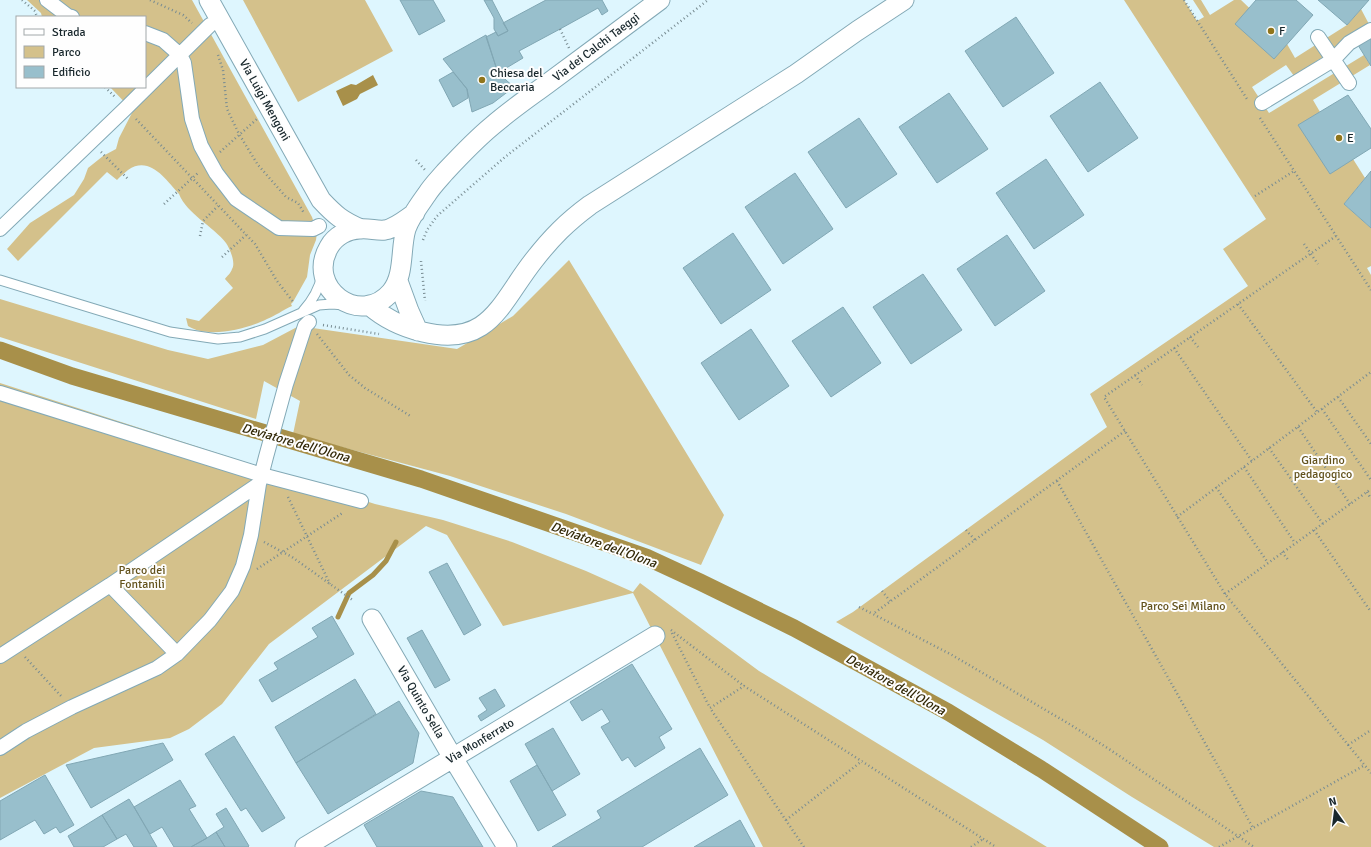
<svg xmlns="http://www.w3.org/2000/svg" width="1371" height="847" viewBox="0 0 1371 847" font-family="Signika,sans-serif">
  <rect width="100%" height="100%" fill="#def6fe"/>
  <path fill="#d4c18b" d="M 27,0 L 192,0 L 312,217 L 317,232 L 316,240 L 310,255 L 307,277 L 293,302 L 291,304 L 292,306 C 283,310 275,316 267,319 C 247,329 208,339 188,326 L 186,318 L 199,321 L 233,288 L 225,279 C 227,276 231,273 232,269 C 236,263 230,249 226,243 C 213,226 187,214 179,194 C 166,180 150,155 128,170 C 124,173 120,177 117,180 L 107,172 L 18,261 L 7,249 L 30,223 L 74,195 L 84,179 L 88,168 L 103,156 L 116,149 L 119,138 L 133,111 L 110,87 L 145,87 L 145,17 L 42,17 L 41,13 Z
    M 243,0 L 365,0 L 393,51 L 298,102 Z
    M 1124,0 L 1184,0 L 1197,21 L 1204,17 L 1193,0 L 1201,0 L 1210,15 L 1234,0 L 1241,0 L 1287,44 L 1295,58 L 1347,25 L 1361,9 L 1370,26 L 1294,76 L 1286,65 L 1252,87 L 1269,113 L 1364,55 L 1370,65 L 1313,100 L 1320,112 L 1299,125 L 1353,159 L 1365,178 L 1344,204 L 1371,228 L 1371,266 L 1367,268 L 1371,275 L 1371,847 L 1214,847 L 1132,797 L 1043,740 L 836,622 L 853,612 L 1107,427 L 1090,394 L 1248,286 L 1223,249 L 1266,219 Z
    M 569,260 L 724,515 L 701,565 L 566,514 L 450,476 L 293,434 L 300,401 L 264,381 L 256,419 L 0,337 L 0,299 L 168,350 L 208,359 L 263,345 L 299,326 L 457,349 L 513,316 Z
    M 0,383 L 375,504 L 443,520 L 512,542 L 586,571 L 633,592 L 640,583 L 759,671 L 1047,847 L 763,847 L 633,593 L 503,626 L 447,535 L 426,526 L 269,644 L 222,704 L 189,729 L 170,738 L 94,748 L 0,798 Z"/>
  <path fill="#a8904a" d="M 373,75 L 378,85 L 360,94 L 357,99 L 343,106 L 336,91 L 351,84 L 356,85 Z"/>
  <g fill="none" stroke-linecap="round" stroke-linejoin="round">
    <path stroke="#a8904a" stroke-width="5" d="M 338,617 L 349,593 L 373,575 L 386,561 L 396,542"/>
    <path stroke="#a8904a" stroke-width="17" d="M 0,350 L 72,376 L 421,479 L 646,557 L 700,582 L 794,628 L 948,712 L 1041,769 L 1160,847"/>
  </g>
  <path fill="#98bfcc" stroke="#81a7b4" d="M 400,0 L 433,0 L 445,21 L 419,35 Z
    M 484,0 L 492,0 L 508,31 L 498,36 L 494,29 L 494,18 Z
    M 546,0 L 602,0 L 608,11 L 602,15 L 598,8 L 560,29 L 519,51 L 523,58 L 498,73 L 486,37 L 496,32 L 498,36 L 508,31 L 503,23 Z
    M 1256,0 L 1296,0 L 1313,15 L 1274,59 L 1235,24 Z
    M 1318,0 L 1369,0 L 1347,25 Z
    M 1016,17 L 1054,73 L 1003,107 L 965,51 Z
    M 1371,33 L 1371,66 L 1356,42 Z
    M 486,35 L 498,73 L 514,87 L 493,103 L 472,112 L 467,89 L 443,59 Z
    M 453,72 L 467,89 L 468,98 L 453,107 L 439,80 Z
    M 1100,82 L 1138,138 L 1088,172 L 1050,116 Z
    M 949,93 L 988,149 L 937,183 L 899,127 Z
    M 1348,95 L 1371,129 L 1371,148 L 1330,174 L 1298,125 Z
    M 859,118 L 897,174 L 846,208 L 808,152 Z
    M 1046,159 L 1084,215 L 1034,249 L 996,193 Z
    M 1371,171 L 1371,228 L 1344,204 Z
    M 795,173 L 833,229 L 783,264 L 745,207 Z
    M 733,233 L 771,290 L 721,324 L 683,268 Z
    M 1007,235 L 1045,291 L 995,326 L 957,269 Z
    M 923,274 L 962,330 L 911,364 L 873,307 Z
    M 843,307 L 881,363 L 831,397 L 792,341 Z
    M 751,329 L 789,386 L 739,420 L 701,363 Z
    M 447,563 L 481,625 L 464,635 L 429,572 Z
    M 332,616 L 354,654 L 272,702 L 259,680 L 278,669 L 274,663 L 318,637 L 312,628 Z
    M 422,630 L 450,680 L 435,688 L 407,638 Z
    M 632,664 L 672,729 L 659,737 L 665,748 L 635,767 L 628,757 L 622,761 L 601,727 L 610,722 L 602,709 L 582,721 L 570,702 Z
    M 355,679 L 376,714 L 296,763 L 275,727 Z
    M 495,689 L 505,706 L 481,721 L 478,716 L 487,710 L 479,698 Z
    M 399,701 L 419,733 L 413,763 L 328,814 L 296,763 Z
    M 553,728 L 580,774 L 552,791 L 525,744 Z
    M 234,736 L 285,818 L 262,832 L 246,808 L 241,811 L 205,754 Z
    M 163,743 L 173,760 L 91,808 L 66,765 Z
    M 700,748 L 728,795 L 642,847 L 552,847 L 601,818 L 597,811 Z
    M 537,765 L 566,815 L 538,831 L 510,781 Z
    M 45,775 L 74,825 L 60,833 L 56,827 L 44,834 L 35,820 L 0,840 L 0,801 Z
    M 180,780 L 196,806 L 189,809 L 207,838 L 191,847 L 174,847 L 162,827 L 150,834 L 134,807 Z
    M 421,791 L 453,797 L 483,847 L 377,847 L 364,825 Z
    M 129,799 L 134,807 L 157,847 L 134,847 L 126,834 L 117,839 L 102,815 Z
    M 226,808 L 249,846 L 248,847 L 225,847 L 216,832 L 224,827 L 216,814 Z
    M 102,815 L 117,839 L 103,847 L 74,847 L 68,836 Z
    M 740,820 L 755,847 L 694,847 Z
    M 216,832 L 225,847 L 191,847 L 207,838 Z"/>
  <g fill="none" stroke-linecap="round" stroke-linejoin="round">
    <g stroke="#83a9b6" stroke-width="11">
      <path id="service" d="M 0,280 L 170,332 L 218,339 L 240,337 L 265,329 L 319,305 L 332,304 L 344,305
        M 303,311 C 313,300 319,290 322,275"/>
    </g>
    <g stroke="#83a9b6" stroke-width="16">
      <path id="pedestrian" d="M 47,0 L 68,16 L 72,17
        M 145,33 L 163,40 L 180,55 L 184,63 L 192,119 L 201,146 L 216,173 L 236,199 L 279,228 L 313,229 L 319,226
        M 1318,37 L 1349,83
        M 1262,103 L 1333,60 L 1349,43 L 1371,30
        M 0,229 L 126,108 L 210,25
        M 0,393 L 262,475 L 361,501
        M 110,585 L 177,654
        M 0,656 L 110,585 L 259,484
        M 0,748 L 26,731 L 72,707 L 157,668 L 177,654 L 210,620 L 232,591 L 243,566 L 251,535 L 259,484 L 266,457 L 286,384 L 305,326 L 309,322"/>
    </g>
    <g stroke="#83a9b6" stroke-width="21">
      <path id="minor" d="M 209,0 L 321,200 C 335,215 342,221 361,229
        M 415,213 C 406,219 396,228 385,230 C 377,231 369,228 360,229 C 348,229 335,236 329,247 C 305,288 360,328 391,292 C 405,275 400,249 406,229 C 410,217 420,204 427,194 C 432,186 439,179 445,172 C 460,156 475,140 492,126 C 509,111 528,98 547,84 C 585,56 622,28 660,0
        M 398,281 L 409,311 L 418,331
        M 369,305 C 385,319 402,327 423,332 C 490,348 500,303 534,260 C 552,237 567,222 590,205 L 796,74 L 857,31 L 904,0
        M 372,619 L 453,758 L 507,847
        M 305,847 L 655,636"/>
    </g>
    <path stroke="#788c92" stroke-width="2.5" stroke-dasharray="1 3" stroke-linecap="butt" d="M 22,0 L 35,11 L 37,17
      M 150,0 L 183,15 L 192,23
      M 1184,0 L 1247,99
      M 560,29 L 569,48
      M 218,55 L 223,70 L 227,109 L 239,134 L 258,165 L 286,197 L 298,203 L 304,213
      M 105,87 L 116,98
      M 1260,118 L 1371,290
      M 136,119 L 255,244 L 277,281 L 294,303
      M 101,152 L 128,179
      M 220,152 L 257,119
      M 416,160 L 425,170
      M 1255,196 L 1294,171
      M 164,204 L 199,172
      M 200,236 L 203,221 L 218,206
      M 1336,236 L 1104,397 L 1225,594 L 1371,773
      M 423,240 L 427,230 L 437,216 L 505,157 L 708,0
      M 1304,244 L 1318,264
      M 222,257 L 246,235
      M 421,261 L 425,301
      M 1238,304 L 1317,412
      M 323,325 L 379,334
      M 317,334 L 349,375 L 365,388 L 412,417
      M 1190,337 L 1198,347
      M 1174,348 L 1252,461
      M 1135,375 L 1142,385
      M 1338,397 L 1371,444
      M 1322,409 L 1371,480
      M 1298,427 L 1350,504
      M 1125,431 L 873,614 L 952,655 L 1071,725 L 1109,749 L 1254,847
      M 1269,448 L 1323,524
      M 1244,467 L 1295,543
      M 1057,481 L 1253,828
      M 1216,487 L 1268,563
      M 1367,492 L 1371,499
      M 288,497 L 330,584
      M 1177,517 L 1371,372
      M 966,530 L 975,540
      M 1314,530 L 1371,612
      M 264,542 L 292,557 L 354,601
      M 1282,552 L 1289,561
      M 257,569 L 344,512
      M 882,591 L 890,601
      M 1225,594 L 1371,489
      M 859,607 L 873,614
      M 671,630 L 744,686
      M 672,633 L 710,708
      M 25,657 L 61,696
      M 1348,745 L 1371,730
      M 786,820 L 862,761
      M 804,847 L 710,708 L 744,686 L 996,847
      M 971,847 L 983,839
      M 1219,847 L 1365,765"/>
    <use href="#service" stroke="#fff" stroke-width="9"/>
    <use href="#pedestrian" stroke="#fff" stroke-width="14"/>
    <use href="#minor" stroke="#fff" stroke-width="19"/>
  </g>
  <g fill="#90751b" stroke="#fefefe" stroke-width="1.5">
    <circle cx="1271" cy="31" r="4"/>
    <circle cx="482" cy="80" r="4"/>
    <circle cx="1339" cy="138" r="4"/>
  </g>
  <g text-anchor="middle" stroke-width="4" stroke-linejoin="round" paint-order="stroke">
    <g font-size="12" fill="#18272c" stroke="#fefefe" text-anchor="start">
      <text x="1279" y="35">F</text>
      <text x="490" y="77">Chiesa del<tspan x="490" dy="14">Beccaria</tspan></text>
      <text x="1347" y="142">E</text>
    </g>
    <g font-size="12" fill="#18272c" stroke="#fefefe">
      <text transform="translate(596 47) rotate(-37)" y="4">Via dei Calchi Taeggi</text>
      <text transform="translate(265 100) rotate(61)" y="4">Via Luigi Mengoni</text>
      <text transform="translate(421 702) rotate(60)" y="4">Via Quinto Sella</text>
      <text transform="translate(480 741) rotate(-31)" y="4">Via Monferrato</text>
    </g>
    <g font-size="12" fill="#63521c" stroke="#fefefe">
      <text x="1323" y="464">Giardino<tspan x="1323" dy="14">pedagogico</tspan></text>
      <text x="142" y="574">Parco dei<tspan x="142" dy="14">Fontanili</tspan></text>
      <text x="1183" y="610">Parco Sei Milano</text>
    </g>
    <g font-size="13" font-style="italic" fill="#322807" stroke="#fefefe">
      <text transform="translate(296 442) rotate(16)" y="5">Deviatore dell'Olona</text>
      <text transform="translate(604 544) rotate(20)" y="5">Deviatore dell'Olona</text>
      <text transform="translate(896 684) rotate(29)" y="5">Deviatore dell'Olona</text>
    </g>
  </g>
  <rect x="16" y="16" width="130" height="72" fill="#fefefe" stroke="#a2a8aa"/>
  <rect x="24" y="29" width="20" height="6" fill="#ffffff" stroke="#a2a8aa"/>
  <text x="52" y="36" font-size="12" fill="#18272c">Strada</text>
  <rect x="24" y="46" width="20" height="12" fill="#d4c18b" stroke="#a2a8aa"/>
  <text x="52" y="56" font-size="12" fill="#18272c">Parco</text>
  <rect x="24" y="66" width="20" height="12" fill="#98bfcc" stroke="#a2a8aa"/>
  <text x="52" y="76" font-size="12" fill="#18272c">Edificio</text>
  <g transform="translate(1335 811) rotate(346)" stroke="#fefefe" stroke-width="3" paint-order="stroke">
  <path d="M0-3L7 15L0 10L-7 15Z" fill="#18272c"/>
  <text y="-6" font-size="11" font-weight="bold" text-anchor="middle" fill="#18272c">N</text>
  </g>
</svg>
